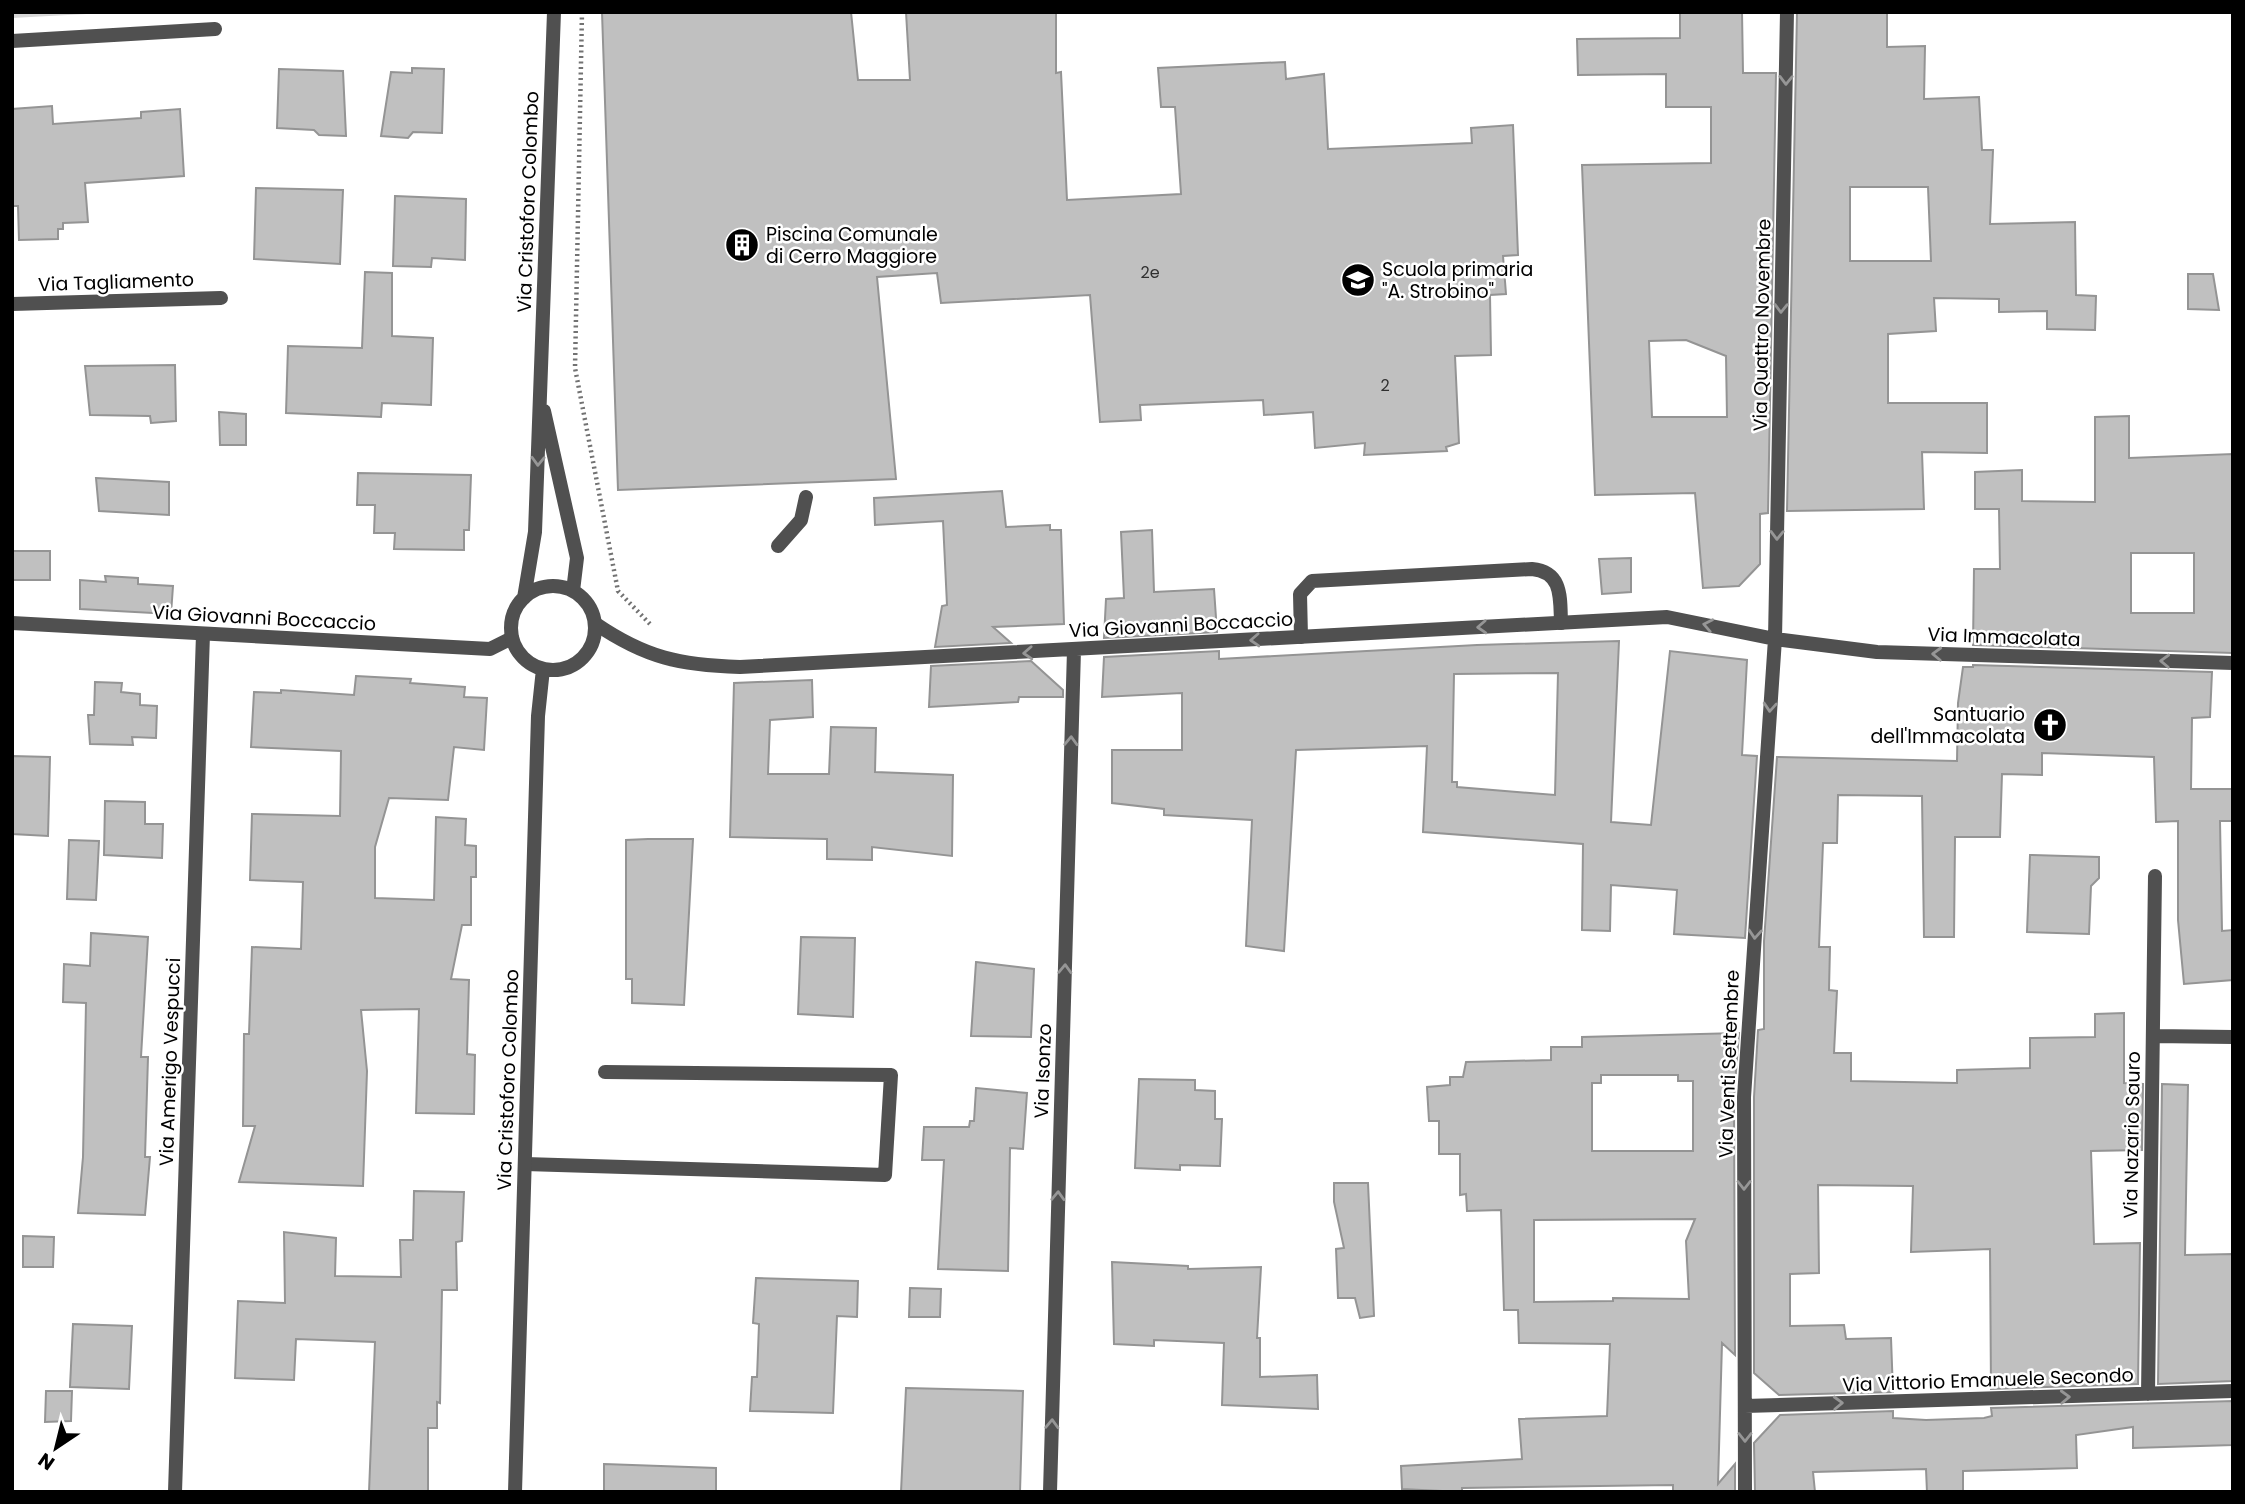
<svg xmlns="http://www.w3.org/2000/svg" width="2245" height="1504" font-family="Poppins,sans-serif">
	<rect width="100%" height="100%" fill="#fff"/>
	<path fill="#d7d7d7" d="M12,12H124L12,18Z"/>
	<path fill="#c0c0c0" stroke="#949494" stroke-width="2" fill-rule="evenodd" d="M602,12H851L858,80H910L906,12H1056V73L1061,72L1067,200L1181,194L1175,107H1161L1158,68L1285,62L1286,79L1324,74L1328,149L1472,143L1471,128L1513,125L1518,255L1503,256L1506,294L1490,295L1491,355L1455,356L1459,443L1446,447L1447,451L1364,455L1365,443L1315,448L1313,412L1264,415L1263,400L1140,405L1141,420L1100,422L1090,295L941,303L937,273L877,277L896,479L618,490Z
		M1680,12H1742L1743,73H1776L1768,513L1760,514V564L1739,586L1703,588L1695,493L1595,495L1582,165L1711,163V107H1666V74L1578,75L1577,39L1680,38ZM1686,340L1726,356L1727,417H1652L1649,341Z
		M1797,12H1887V47L1925,46L1924,99L1979,97L1982,150H1993L1990,224L2075,222L2076,295L2096,296L2095,330L2047,329V311L1999,312V299L1934,298L1936,331L1888,334V403H1987V453L1922,452L1924,509L1787,511ZM1850,187H1928L1931,261H1850Z
		M412,68L444,69L442,133L413,132L408,138L381,136L391,72L412,73Z
		M279,69L343,71L346,136L319,135L314,130L277,128Z
		M52,106L53,124L141,118V112L180,109L184,176L85,183L88,222L63,223V229H58V239L19,240L18,206H12V109Z
		M256,188L343,190L340,264L254,259Z
		M395,196L466,199L465,260L432,258L431,267L393,266Z
		M365,272L392,273V336L433,338L431,405L382,403L381,417L286,413L288,346L362,348Z
		M2188,274H2213L2219,310L2188,309Z
		M175,365L176,421L151,423L150,416L90,415L85,366Z
		M219,412L246,414V445H220Z
		M2129,416V458L2233,454V653L1973,645L1974,569H2000L1999,509H1975V472L2022,470V501L2095,502V417ZM2131,553H2194V613H2131Z
		M358,473L471,475L469,530H464V550L394,549L395,533H374L375,505H357Z
		M96,478L169,482V515L99,511Z
		M1002,491L1006,527L1050,525V530H1061L1064,624L993,627L1011,643L935,647L942,606L947,605L943,521L875,525L874,498Z
		M1152,530L1154,592L1214,589L1217,632L1104,638L1106,599L1124,598L1121,532Z
		M12,551H50V580H12Z
		M1631,558V592L1602,594L1599,559Z
		M105,576L138,578V584L173,586L171,614L80,609V580L106,582Z
		M1619,641L1611,822L1651,825L1670,651L1747,660L1742,755L1757,756L1745,938L1674,934L1677,890L1611,885L1610,931L1582,930L1583,844L1423,832L1427,746L1296,750L1284,951L1246,946L1252,820L1164,815V809L1112,803V750H1182V693L1102,697L1104,657L1219,651V659L1477,645ZM1558,673L1555,795L1457,787V782H1452L1454,674Z
		M1031,661L1063,690V697H1019L1018,702L929,707L931,666Z
		M1973,665L2212,672L2210,717L2192,718L2191,789H2233V821H2220L2222,931L2233,930V980L2184,984L2178,920V821L2156,822L2154,757L2042,753V775L2002,774L2000,837H1955L1954,937H1924L1922,796L1838,795L1837,843H1823L1819,947H1830L1829,990L1837,991L1834,1053H1851V1081L1957,1083V1070L2030,1068V1038L2095,1037V1014L2124,1013V1083L2143,1084L2142,1150L2091,1151L2094,1244L2140,1243L2138,1384L1991,1389L1990,1249L1911,1252L1913,1186L1818,1185L1819,1273L1790,1274V1326L1844,1325L1846,1339L1891,1338L1893,1392L1779,1395L1754,1373V1097L1758,1030L1764,1029V941L1777,757L1957,761L1958,703L1963,667H1973Z
		M356,676L411,679L410,683L465,687L464,697L487,698L484,750L454,747L448,800L389,798L375,847V898L434,900L436,817L466,819L465,845L476,846V877H471V925H462L451,979L469,980L467,1054L475,1055L474,1114L416,1113L419,1009L361,1010L367,1071L363,1186L239,1182L255,1126H243L244,1034H249L252,947L301,949L303,882L250,880L252,814L340,816L341,751L251,747L254,692L281,693V690L354,695Z
		M812,680L813,717L770,720L768,774H829L831,727L876,728L875,772L953,775L952,856L872,847V860L827,859V839L730,837L734,683Z
		M95,682L122,683L121,692L140,694V705L157,706L156,738L132,737L133,745L90,744L88,715H94Z
		M12,756L50,757L48,836L12,834Z
		M105,801L145,802V824H163L162,858L104,855Z
		M648,839H693L684,1005L632,1003V979H626V840Z
		M69,840L99,841L96,900L67,899Z
		M2030,855L2099,857V878L2091,886L2089,934L2027,932Z
		M91,933L148,937L141,1057H148L145,1157H150L145,1215L78,1213L83,1157L86,1003L63,1002L64,964L90,966Z
		M801,937L855,938L853,1017L798,1014Z
		M976,962L1034,969L1031,1037L971,1036Z
		M1739,1033L1734,1097L1735,1355L1722,1343L1718,1484L1735,1464V1492H1673V1485L1462,1488V1492L1402,1489L1401,1466L1522,1459L1519,1419L1607,1416L1610,1344L1519,1343L1518,1310H1504L1501,1210L1467,1211L1466,1194L1460,1195V1154H1439V1121H1429L1427,1087L1450,1085V1077H1463L1466,1062L1551,1060V1047H1582V1037ZM1601,1075H1678V1081H1693V1151H1592V1083H1601ZM1695,1219L1686,1241L1689,1299L1613,1298V1301L1534,1302V1220Z
		M1139,1079L1195,1080V1090L1215,1091V1119H1222L1220,1166L1180,1165V1170L1135,1168Z
		M2162,1084L2188,1085L2185,1255L2233,1254V1381L2158,1384Z
		M976,1088L1027,1093L1023,1149L1010,1148L1008,1271L938,1269L944,1160H922L924,1127H969L970,1121H974Z
		M1334,1183H1368L1374,1316L1360,1318L1355,1298H1338L1336,1249L1344,1248L1334,1202Z
		M414,1191L464,1192L462,1241L456,1242L457,1290H442L440,1403L437,1402V1428H428V1492H369L375,1342L296,1339L294,1380L235,1378L238,1301L285,1303L284,1232L336,1238L335,1276L401,1277L400,1240H413Z
		M23,1236L54,1237L53,1267H23Z
		M1112,1262L1188,1266V1269L1261,1267L1257,1338H1260V1377L1317,1375L1318,1409L1222,1405L1224,1343L1154,1340V1346L1114,1344Z
		M756,1278L858,1281L857,1317L837,1316L833,1413L750,1411L752,1377H757L759,1324L753,1323Z
		M910,1288L941,1289L940,1317H909Z
		M73,1324L132,1326L129,1389L70,1387Z
		M906,1388L1023,1391L1020,1492H901Z
		M46,1391H72L71,1421L45,1422Z
		M2233,1401V1445L2133,1448V1427L2076,1435L2077,1468L1963,1471V1492H1927L1926,1469L1813,1472L1815,1492H1755L1754,1443L1780,1415L1893,1411V1418L1926,1420L1984,1418L1992,1416L1991,1408Z
		M604,1464L716,1468V1492H604Z"/>
	<g fill="none" stroke-linecap="round" stroke-linejoin="round">
		<path stroke="#727272" stroke-width="4.5" stroke-dasharray="2 3.5" stroke-linecap="butt" d="M582,12L575,368L618,591L650,624"/>
		<path stroke="#505050" stroke-width="14" d="M778,546L801,520L806,497
			M1301,637L1300,594L1312,581L1532,569C1563,572 1560,598 1561,623
			M525,1164L885,1175L891,1075L605,1072"/>
		<path stroke="#505050" stroke-width="14" d="M12,41L215,29
			M12,304L221,298
			M12,623L490,649L512,638
			M596,624C646,658 680,665 740,667L1667,617L1775,639L1877,652L2233,663
			M2153,1036L2233,1037
			M2148,1394L2155,876
			M1745,1406L2233,1391
			M175,1492L203,634
			M1050,1492L1074,650
			M1745,1492L1744,1097L1775,639L1787,12"/>
		<path stroke="#505050" stroke-width="14" d="M544,411L577,558L573,591
			M511 628a42 42 0 1 1 84 0a42 42 0 1 1-84 0Z
			M524,598L535,532L554,12
			M515,1492L538,716L543,669"/>
	</g>
	<defs><path id="oneway-chevron" d="M-2-3.5L2.5 0L-2 3.5" fill="none" stroke-width="1.6" stroke-linecap="round" stroke-linejoin="round" transform="scale(1.75)"/></defs>
	<g stroke="#969696">
		<use href="#oneway-chevron" transform="translate(1786 80) rotate(91)"/>
		<use href="#oneway-chevron" transform="translate(1781 308) rotate(91)"/>
		<use href="#oneway-chevron" transform="translate(538 461) rotate(92)"/>
		<use href="#oneway-chevron" transform="translate(1777 535) rotate(91)"/>
		<use href="#oneway-chevron" transform="translate(1708 625) rotate(-169)"/>
		<use href="#oneway-chevron" transform="translate(1482 627) rotate(177)"/>
		<use href="#oneway-chevron" transform="translate(1255 640) rotate(177)"/>
		<use href="#oneway-chevron" transform="translate(1028 653) rotate(177)"/>
		<use href="#oneway-chevron" transform="translate(1937 654) rotate(-178)"/>
		<use href="#oneway-chevron" transform="translate(2165 661) rotate(-178)"/>
		<use href="#oneway-chevron" transform="translate(1770 707) rotate(94)"/>
		<use href="#oneway-chevron" transform="translate(1071 741) rotate(-88)"/>
		<use href="#oneway-chevron" transform="translate(1755 934) rotate(94)"/>
		<use href="#oneway-chevron" transform="translate(1065 969) rotate(-88)"/>
		<use href="#oneway-chevron" transform="translate(1744 1185) rotate(90)"/>
		<use href="#oneway-chevron" transform="translate(1058 1196) rotate(-88)"/>
		<use href="#oneway-chevron" transform="translate(2065 1397) rotate(-2)"/>
		<use href="#oneway-chevron" transform="translate(1838 1403) rotate(-2)"/>
		<use href="#oneway-chevron" transform="translate(1052 1424) rotate(-88)"/>
		<use href="#oneway-chevron" transform="translate(1745 1437) rotate(90)"/>
	</g>
	<defs>
		<g id="building-disc" transform="scale(1.75)"><circle r="9.5" fill="#000" stroke="#fff"/><path d="M-4-6H4V6H1V3H-1V6H-4ZM-2.5-4.3h1.7v1.8h-1.7ZM.8-4.3h1.7v1.8H.8ZM-2.5-1h1.7V.8h-1.7ZM.8-1h1.7V.8H.8Z" fill="#fff"/></g>
		<g id="school-disc" transform="scale(1.75)"><circle r="9.5" fill="#000" stroke="#fff"/><path d="M0-5L7-2L0 1L-7-2ZM-4 1L0 2.5L4 1V4Q0 6-4 4Z" fill="#fff"/></g>
		<g id="church-disc" transform="scale(1.75)"><circle r="9.5" fill="#000" stroke="#fff"/><path d="M-1.2-6h2.4v3.5h3.3v2.4h-3.3V6h-2.4V-.1h-3.3v-2.4h3.3Z" fill="#fff"/></g>
	</defs>
	<g fill-rule="evenodd">
		<use href="#building-disc" x="742" y="245"/>
		<use href="#school-disc" x="1358" y="280"/>
		<use href="#church-disc" x="2050" y="725"/>
	</g>
	<g text-anchor="middle" dominant-baseline="central" stroke-width="5" stroke-linejoin="round" paint-order="stroke">
		<g font-size="16" fill="#303030">
			<text x="1150" y="272">2e</text>
			<text x="1385" y="385">2</text>
		</g>
		<g font-size="19" fill="#000" stroke="#fff">
			<text transform="translate(528 202) rotate(-88)">Via Cristoforo Colombo</text>
			<text transform="translate(116 282) rotate(-2)">Via Tagliamento</text>
			<text transform="translate(1762 325) rotate(-89)">Via Quattro Novembre</text>
			<text transform="translate(264 618) rotate(3)">Via Giovanni Boccaccio</text>
			<text transform="translate(1181 625) rotate(-3)">Via Giovanni Boccaccio</text>
			<text transform="translate(2004 637) rotate(2)">Via Immacolata</text>
			<text transform="translate(170 1062) rotate(-88)">Via Amerigo Vespucci</text>
			<text transform="translate(1729 1064) rotate(-88)">Via Venti Settembre</text>
			<text transform="translate(1043 1071) rotate(-88)">Via Isonzo</text>
			<text transform="translate(508 1080) rotate(-88)">Via Cristoforo Colombo</text>
			<text transform="translate(2132 1135) rotate(-89)">Via Nazario Sauro</text>
			<text transform="translate(1988 1380) rotate(-2)">Via Vittorio Emanuele Secondo</text>
		</g>
		<g font-size="19" fill="#000" stroke="#fff" text-anchor="start">
			<text x="766" y="234">Piscina Comunale<tspan x="766" dy="22">di Cerro Maggiore</tspan></text>
			<text x="1382" y="269">Scuola primaria<tspan x="1382" dy="22">"A. Strobino"</tspan></text>
			<text x="2025" y="714" text-anchor="end">Santuario<tspan x="2025" dy="22">dell'Immacolata</tspan></text>
		</g>
	</g>
	<rect width="2245" height="1504" fill="none" stroke="#000000" stroke-width="28"/>
	<g transform="translate(56 1448) rotate(215)" stroke="#ffffff" stroke-width="5" paint-order="stroke">
	<path d="M0-5L12 26L0 18L-12 26Z" fill="#000000"/>
	<text y="-10" font-size="19" font-weight="bold" text-anchor="middle" fill="#000000">N</text>
	</g>
</svg>
